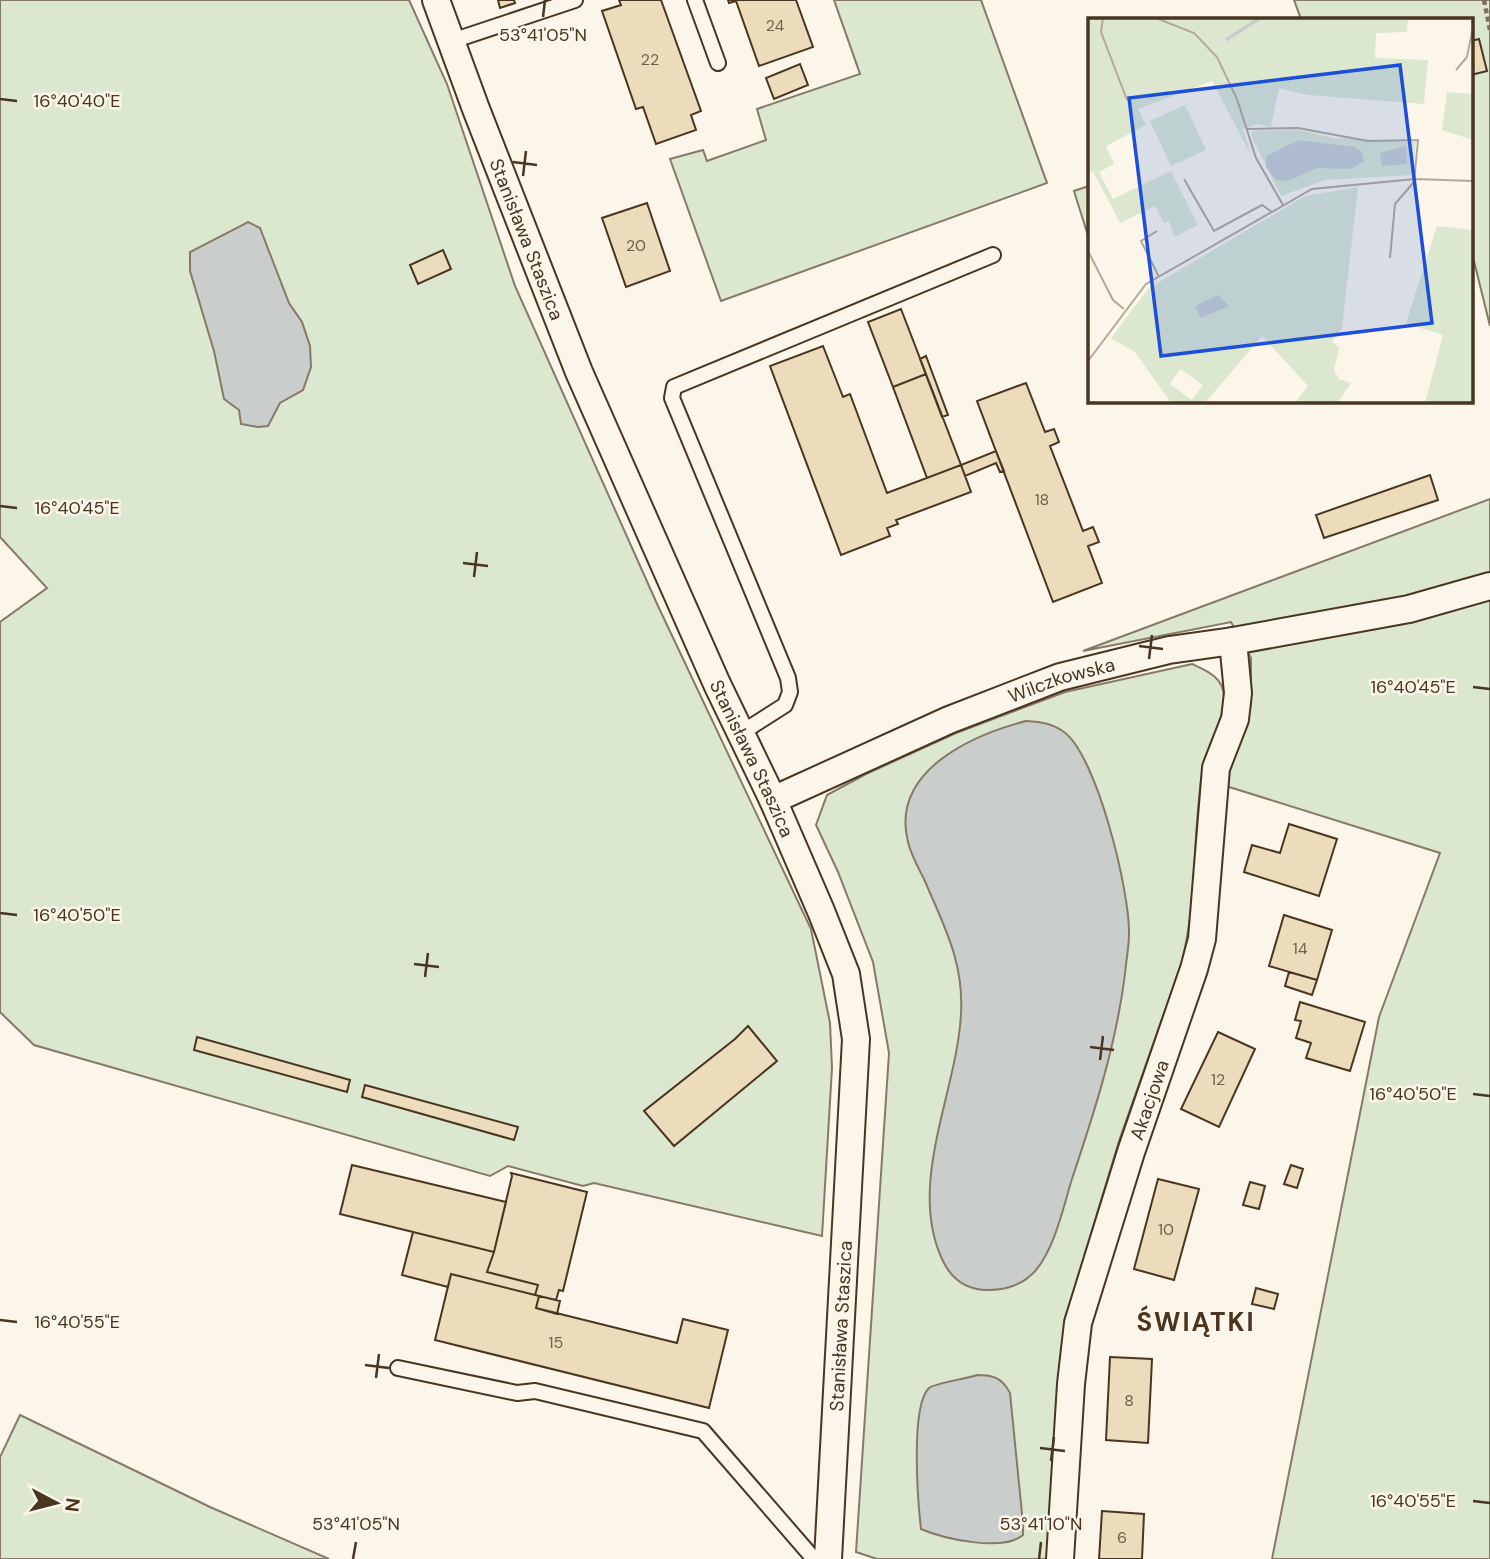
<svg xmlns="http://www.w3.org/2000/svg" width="1490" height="1559" font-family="'DM Sans',sans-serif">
	<rect width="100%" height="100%" fill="#fbf6e9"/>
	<path fill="#dce7d0" stroke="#887966" stroke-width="2" d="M0,0H409L447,84L515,286L658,606L811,929L830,1023L832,1068L822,1236L594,1183L583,1186L508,1166L490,1176L34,1045L0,1012V622L47,588L0,537Z
		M834,0H981L1047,183L721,301L670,159L703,150L707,161L766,140L757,109L860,74Z
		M1294,0H1490V326L1471,249V19H1301Z
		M1089,186V239L1074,191Z
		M1490,499V1559H1272L1379,1017L1440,853L1226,786L1233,755L1245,731L1251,704V658L1231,622L1083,651Z
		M1192,664C1207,671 1223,677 1224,696C1226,721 1207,743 1203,767C1192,833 1198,901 1181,965L1119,1141L1065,1320L1058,1382L1047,1559H877L856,1552L889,1053L873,962L838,872L816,825L827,795L866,774L956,733L1065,692Z
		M20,1415L210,1507L329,1559H0V1457Z"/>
	<path fill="#c9cecd" stroke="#887966" stroke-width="2" d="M248,222L260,228L289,303L302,322L310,346L311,367L303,390L280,403L268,426L258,427L241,424L239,410L224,399L214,351L190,271V252Z
		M1026,721C1040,722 1052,723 1064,732C1097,756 1130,892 1129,934C1129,947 1126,961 1125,974C1116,1046 1094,1113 1071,1182C1063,1209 1054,1249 1036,1270C1024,1284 1006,1290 988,1290C965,1290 951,1279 942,1259C907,1183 957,1092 961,1014C964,962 944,926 924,879C918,867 911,855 908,842C890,771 972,735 1026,721Z
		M977,1375C994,1375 1002,1378 1010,1393L1023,1524V1535C1003,1552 944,1539 921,1529C918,1503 910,1406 929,1388C935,1383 966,1379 977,1375Z"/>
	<path fill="#ecdcbc" stroke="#4a3520" stroke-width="2" d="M498,0H514L515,3L500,8Z
		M619,0H661L701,111L691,115L696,130L656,144L643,107L636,109L602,11L621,5Z
		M728,0H796L813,47L759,66L736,1L729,3Z
		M1479,39L1487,71L1471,75V41Z
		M800,64L808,85L774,99L766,78Z
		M647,203L670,271L626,287L602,218Z
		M443,250L451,269L418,284L410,265Z
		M901,309L926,374L893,387L868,322Z
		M823,346L843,397L850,394L887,493L961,465L971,492L896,520L898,524L887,528L890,536L841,555L770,366Z
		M926,356L948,415L942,417L920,359Z
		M926,374L961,465L927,478L893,387Z
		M1026,383L1045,432L1054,429L1059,442L1050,446L1083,531L1093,527L1099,542L1088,546L1102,583L1053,602L977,401Z
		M996,451L1004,471L1000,472L996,463L965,476L961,465Z
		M1430,475L1438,500L1324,538L1316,515Z
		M1289,824L1337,839L1319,896L1244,872L1252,845L1280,853Z
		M1284,915L1332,930L1317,980L1269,966Z
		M1289,972L1317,980L1312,995L1285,986Z
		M1300,1002L1365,1022L1350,1071L1306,1058L1311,1043L1296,1038L1301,1021L1295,1020Z
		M748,1026L777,1061L674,1146L644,1111L735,1039Z
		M1218,1032L1255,1049L1219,1127L1181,1109Z
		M197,1037L350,1080L347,1092L194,1050Z
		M365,1085L518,1127L514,1140L362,1097Z
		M352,1165L506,1202L494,1252L340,1214Z
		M1291,1165L1303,1169L1297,1188L1284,1184Z
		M511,1173L587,1192L563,1291L559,1290L556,1300L535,1295L538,1285L487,1272L494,1252L512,1176Z
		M1158,1179L1199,1189L1174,1280L1134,1269Z
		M1250,1182L1265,1186L1259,1209L1243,1205Z
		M413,1232L494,1252L487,1272L538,1285L535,1295L451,1274L448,1287L402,1275Z
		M451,1274L539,1296L536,1308L677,1343L683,1319L728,1330L709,1408L435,1340Z
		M1256,1288L1278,1294L1274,1309L1252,1304Z
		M539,1296L560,1301L557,1314L536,1308Z
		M1110,1357L1152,1359L1148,1443L1106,1440Z
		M1102,1511L1144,1514L1142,1559H1099Z"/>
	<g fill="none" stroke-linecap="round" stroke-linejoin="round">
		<g stroke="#4a3520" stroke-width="18">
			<path id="lane" d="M695,0L718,63
				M452,41L575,0
				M741,733L785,705L790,692L788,678L672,398L674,387L993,255
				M398,1368L517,1393L535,1391L703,1431L814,1559"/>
		</g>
		<g stroke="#4a3520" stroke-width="30">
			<g id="street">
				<path id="s1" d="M436,0L476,109L579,372L717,684L773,800L821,911L846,974L856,1039L828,1559"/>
				<path id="s2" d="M773,800L949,720L1060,677L1169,650L1233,641L1409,609L1490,586"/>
				<path id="s3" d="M1060,1559L1071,1384L1078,1323L1131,1152L1194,969L1202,939L1216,768L1235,719L1238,693L1233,641"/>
			</g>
		</g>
		<path stroke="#7f6f5c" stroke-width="4.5" stroke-dasharray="5 3.5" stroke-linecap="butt" d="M1484,0L1490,30"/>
		<use href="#lane" stroke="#fbf6e9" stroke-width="14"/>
		<use href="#street" stroke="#fbf6e9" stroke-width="26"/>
	</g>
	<path fill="none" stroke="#4a3520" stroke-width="2.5" d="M543,17L545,0M0,99L17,101M513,162L537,165M523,176L526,151M0,506L17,508M463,563L488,566M474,577L477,552M1139,646L1163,649M1149,659L1152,635M1473,687L1490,689M0,913L17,915M414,964L439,967M425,977L428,953M1090,1047L1114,1050M1100,1060L1103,1036M1473,1094L1490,1096M0,1320L17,1322M365,1365L389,1368M376,1378L379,1354M1040,1448L1065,1451M1051,1461L1054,1437M1473,1501L1490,1503M353,1559L356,1542M1039,1559L1041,1542"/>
	<g text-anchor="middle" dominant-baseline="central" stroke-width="5" stroke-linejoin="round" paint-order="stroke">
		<g font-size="16" fill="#725f47">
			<text x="775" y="25">24</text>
			<text x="650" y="59">22</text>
			<text x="636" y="245">20</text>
			<text x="1042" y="499">18</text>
			<text x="1300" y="948">14</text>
			<text x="1218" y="1079">12</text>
			<text x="1166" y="1229">10</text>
			<text x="556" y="1342">15</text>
			<text x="1129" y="1400">8</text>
			<text x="1122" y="1537">6</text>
		</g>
		<g font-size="19" fill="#4a3520" stroke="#fbf6e9">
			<text stroke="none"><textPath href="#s1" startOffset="256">Stanisława Staszica</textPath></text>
			<text stroke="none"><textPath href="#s2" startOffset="313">Wilczkowska</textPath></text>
			<text stroke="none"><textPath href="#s1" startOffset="822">Stanisława Staszica</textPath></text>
			<text stroke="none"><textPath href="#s3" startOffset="471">Akacjowa</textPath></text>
			<text transform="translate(841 1326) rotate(-87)">Stanisława Staszica</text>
		</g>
		<g font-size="26" font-weight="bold" letter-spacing="2" fill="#4a3520" stroke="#fbf6e9">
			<text x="1196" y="1322">ŚWIĄTKI</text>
		</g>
	</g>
	<g transform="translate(1088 18)">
		<rect width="385" height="385" fill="#fbf6e9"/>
		<path d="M0,0H320L319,14L288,15L287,40L340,42L336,86L220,77L191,70L183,109L169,106L155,111L163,137L124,63L50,91L58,107L18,128L26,146L11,154L25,181L83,153L110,207L86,219L81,203L76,205L67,188L32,205L5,153L0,155ZM359,74L385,76V122L354,112ZM97,87L118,132L83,148L62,103ZM210,112L247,120L328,124L324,157L237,162L193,178L163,117L164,113ZM270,169L254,310L244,323L251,330L246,352L251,361L263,365L249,385H207L220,368L174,318L117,385H83L47,334L23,320L61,270L217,178ZM92,351L115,367L104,382L82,366ZM349,208L385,212V385H337L355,317L318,305Z" fill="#dce7d0" fill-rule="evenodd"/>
		<path d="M211,122L266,129L274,134L276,143L263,151L229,150L200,163L188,162L178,149V138ZM318,128L319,146L294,148L292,135ZM130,277L141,288L113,300L107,288Z" fill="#c9cecd"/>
		<path fill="none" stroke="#c9cecd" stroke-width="3.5" d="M138,22L172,0"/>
		<path fill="none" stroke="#b4a999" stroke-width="2" d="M15,0L13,14L39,82M68,0L106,15L129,39L149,81L168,140L195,187M368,52L379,39L385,9M158,111L210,110L280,123L330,122L326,164L307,186L302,240M96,161L126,213L174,187L184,194M69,213L53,223L71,259M0,233L25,282L36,291M0,343L58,266L224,171L327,161L385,163"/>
		<path fill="#1d4ed8" fill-opacity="0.15" stroke="#1d4ed8" stroke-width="3.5" d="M312,47L344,305L73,338L41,80Z"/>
		<rect width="385" height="385" fill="none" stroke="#4a3520" stroke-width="3.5"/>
	</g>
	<g font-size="18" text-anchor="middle" fill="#4a3520" stroke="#fbf6e9" stroke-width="5" stroke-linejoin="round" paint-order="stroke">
		<text x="543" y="41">53°41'05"N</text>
		<text x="77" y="107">16°40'40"E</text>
		<text x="77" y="514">16°40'45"E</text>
		<text x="1413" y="693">16°40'45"E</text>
		<text x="77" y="921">16°40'50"E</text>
		<text x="1413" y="1100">16°40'50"E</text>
		<text x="77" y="1328">16°40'55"E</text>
		<text x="1413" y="1507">16°40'55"E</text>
		<text x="356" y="1530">53°41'05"N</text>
		<text x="1041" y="1530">53°41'10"N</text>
	</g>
	<g transform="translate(56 1503) rotate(97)" stroke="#fbf6e9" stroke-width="5" paint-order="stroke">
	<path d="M0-5L12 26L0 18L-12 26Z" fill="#4a3520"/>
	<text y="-10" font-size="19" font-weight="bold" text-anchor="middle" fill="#4a3520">N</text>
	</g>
</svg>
